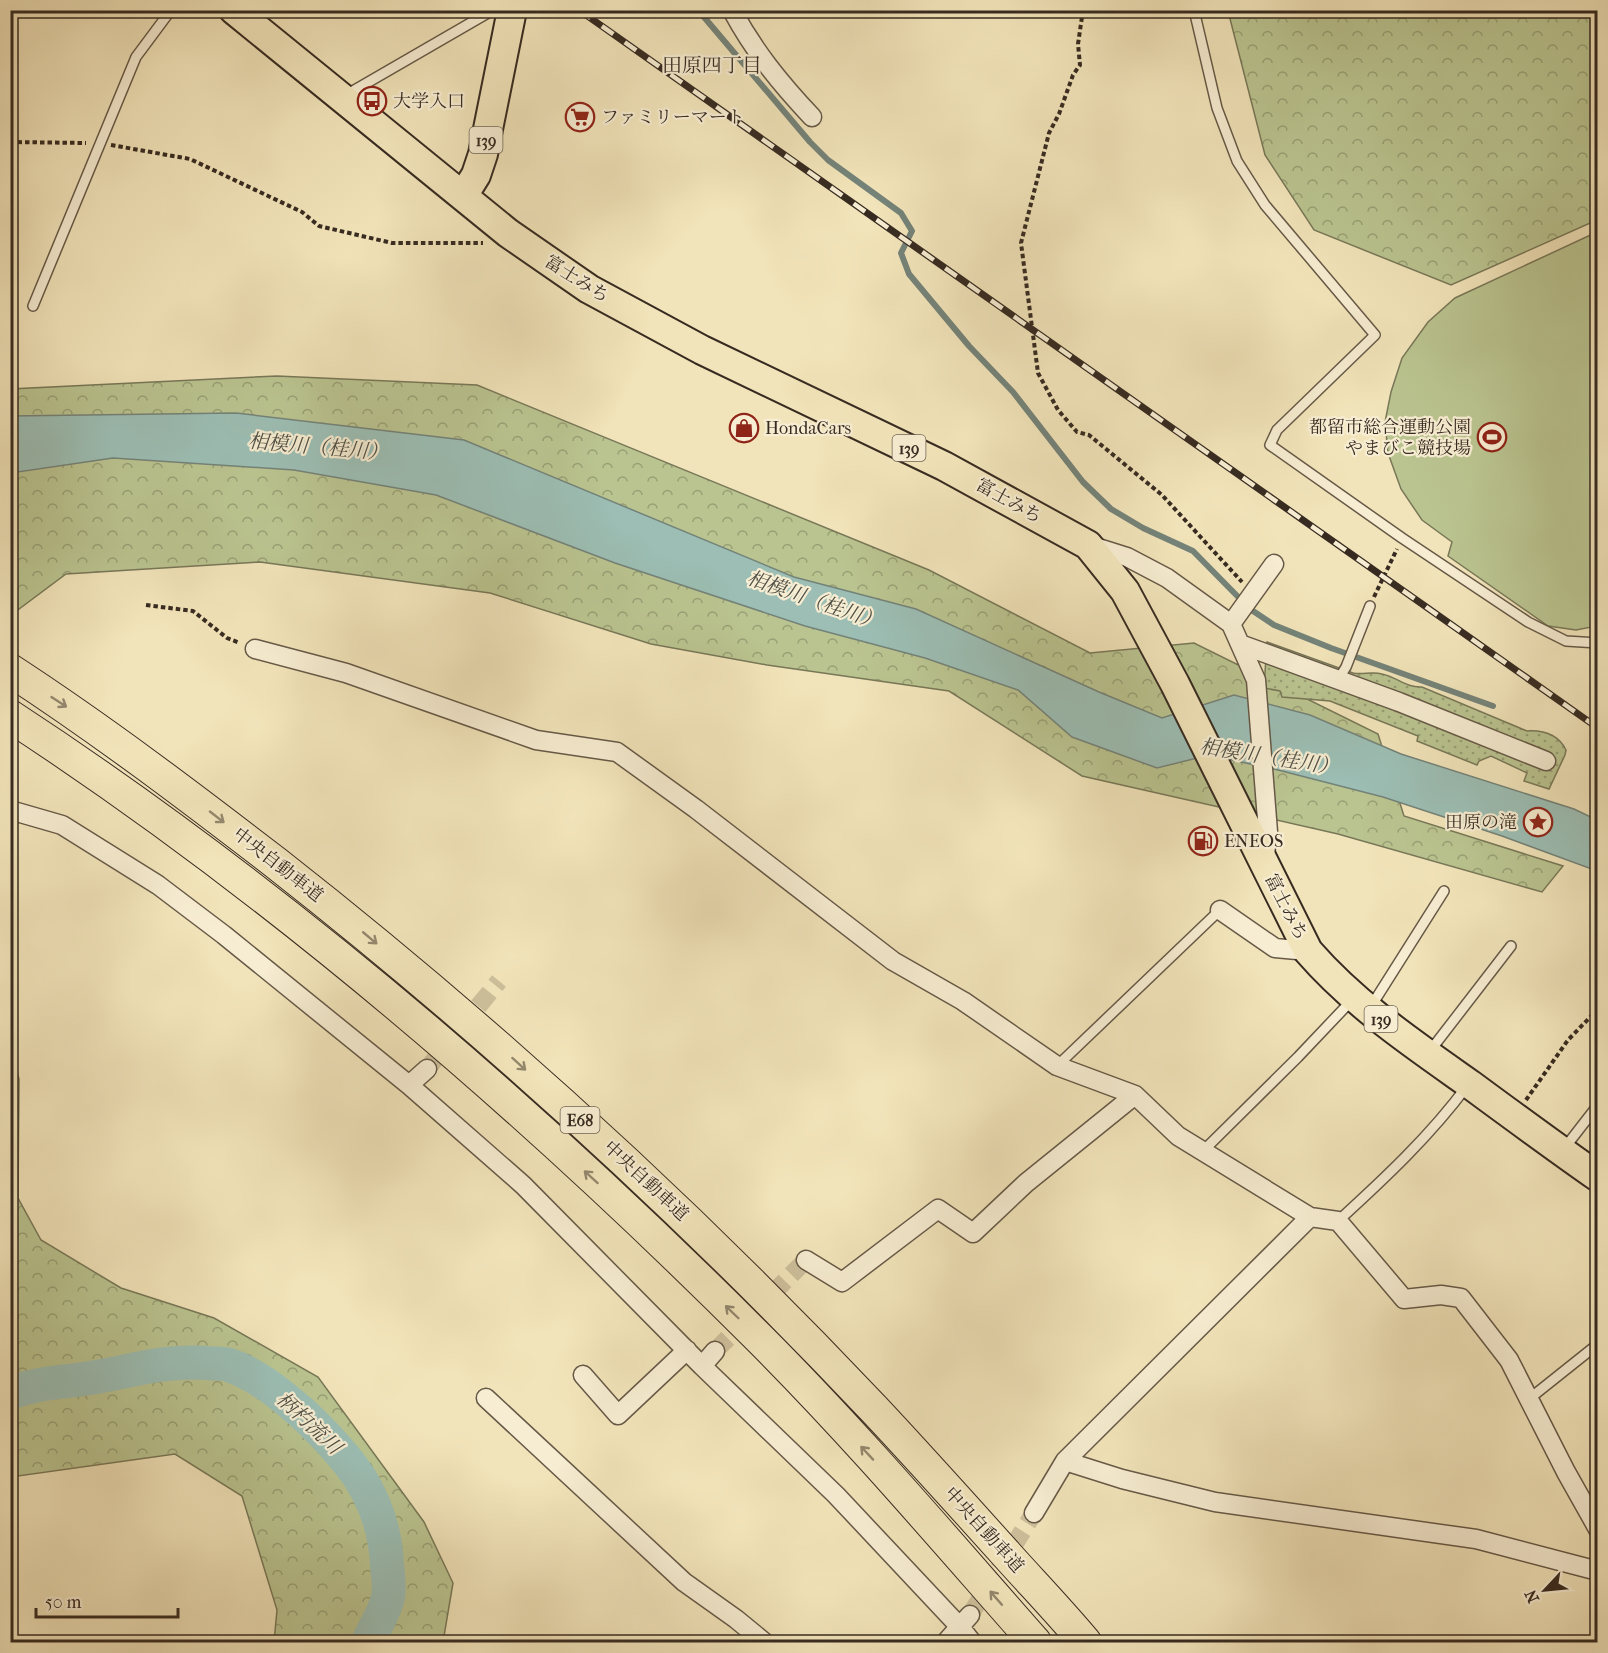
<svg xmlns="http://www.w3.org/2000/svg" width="1608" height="1653" font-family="'IM FELL French Canon','Noto Serif JP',serif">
	<defs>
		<pattern id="forest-crowns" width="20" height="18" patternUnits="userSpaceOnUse" patternTransform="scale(1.5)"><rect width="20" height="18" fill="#bac490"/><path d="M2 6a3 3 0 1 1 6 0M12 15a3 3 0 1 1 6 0" fill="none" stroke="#989f75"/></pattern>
		<pattern id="park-dots" width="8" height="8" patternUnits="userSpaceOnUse" patternTransform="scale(1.5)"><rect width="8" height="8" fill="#bac490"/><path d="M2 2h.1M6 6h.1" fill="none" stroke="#989f75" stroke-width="1.8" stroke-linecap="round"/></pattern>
	</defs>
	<rect width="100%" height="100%" fill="#f2e4ba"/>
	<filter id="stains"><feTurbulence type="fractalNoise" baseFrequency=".00333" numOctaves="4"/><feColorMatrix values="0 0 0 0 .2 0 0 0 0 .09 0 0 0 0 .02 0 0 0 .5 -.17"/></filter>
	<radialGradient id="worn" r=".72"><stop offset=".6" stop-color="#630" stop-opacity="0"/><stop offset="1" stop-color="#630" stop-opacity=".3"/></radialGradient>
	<path fill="url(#forest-crowns)" stroke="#787858" stroke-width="1.5" d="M1228,11H1597V220L1451,285L1314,230L1265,155Z
		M277,376L477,385L929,570L1090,653L1194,643L1378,734L1404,816L1563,866L1542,892L1338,834L1082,776L949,691L767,665L651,644L490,593L260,562L66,574L11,615L10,389Z
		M11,1049L19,1079L18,1198L41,1240L121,1288L214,1318L318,1377L424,1522L453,1583L443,1642H274L277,1610L242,1496L175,1454L11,1477Z"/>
	<path fill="url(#park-dots)" stroke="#787858" stroke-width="1.5" d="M1267,642L1353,673C1363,675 1372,671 1382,674C1397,677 1406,688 1422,687L1527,731C1544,730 1558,734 1566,750L1565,755L1549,789L1524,781L1527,773L1491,756L1479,761L1477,765L1417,741L1418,736L1330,701L1282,697L1280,691L1264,688Z"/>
	<path fill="#bac490" stroke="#787858" stroke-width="1.5" d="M1597,232V626L1576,630L1548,626L1448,556L1452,542L1422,520L1401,489L1388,453L1385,422L1391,392L1402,358L1428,322L1455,298Z"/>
	<path fill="#9cbeb4" stroke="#748379" stroke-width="1.5" d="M236,413L464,440L794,577L916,609L1099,692L1162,718L1234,695L1310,715L1401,754L1574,809L1597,820V871L1502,836L1383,797L1278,770L1209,755L1157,768L1072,737L1018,690L925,658L805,626L615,563L436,495L294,470L113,458L11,473V416Z"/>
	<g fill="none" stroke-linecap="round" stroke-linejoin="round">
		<path stroke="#748379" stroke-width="6" d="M698,10L810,142L828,160L901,213L912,231L901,253L909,274L969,346L1013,392L1083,482L1111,509L1143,528L1193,551L1250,609L1274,625L1331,648L1493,706"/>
		<path stroke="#9cbeb4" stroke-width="34" d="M10,1393C40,1382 60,1383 90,1378C132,1371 164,1360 207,1363C214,1364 222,1363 229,1365C256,1374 280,1394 301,1412C349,1457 384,1497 387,1565C388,1575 390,1587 388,1597C385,1612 374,1628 368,1642"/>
		<path stroke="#cdbf9b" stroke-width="18" stroke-dasharray="18 9" stroke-linecap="butt" d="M427,1069L499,981
			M715,1351L806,1260
			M970,1615L1034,1513"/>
		<g stroke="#665947" stroke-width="12">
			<path id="service" d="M1194,10L1217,108L1237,161L1265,205L1375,335L1277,430L1270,445L1402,538L1528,622L1566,641L1598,643
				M346,95L493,10
				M33,306L136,57L171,10
				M1338,680L1346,667L1370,606
				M1597,966L1598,967
				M1370,1008L1444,891
				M1430,1051L1511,946
				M1057,1066L1220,910
				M1563,1150L1598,1105
				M1203,1151L1298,1057L1353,999
				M1338,1221C1384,1179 1430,1136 1467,1086
				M1529,1399L1598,1344"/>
		</g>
		<g stroke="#665947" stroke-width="21">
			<path id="minor" d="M732,10C754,51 780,83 812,117
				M1089,545L1127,557L1167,578L1231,624L1256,680L1268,832L1264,861
				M1231,624L1274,564
				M1240,644L1399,702L1546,761
				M255,649L346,673L536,740L617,752L696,809L893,961L963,1001L1057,1066L1135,1095L1178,1136L1310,1217L1338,1221L1404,1299L1441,1295L1461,1298L1509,1360L1566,1472L1598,1529
				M10,810L62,825L158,885L224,935L409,1085L523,1185L702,1366L836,1495L960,1627L972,1642
				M1220,910L1275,948L1308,951
				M409,1085L427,1069
				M806,1260L842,1282L938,1209L973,1233L1026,1183L1135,1095
				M702,1366L715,1351
				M583,1375L618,1415L687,1350
				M486,1398L684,1582L736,1619L764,1642
				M1065,1461L1122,1479L1215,1502L1476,1539L1598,1571
				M1034,1513L1065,1461L1310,1217
				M946,1642L970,1615"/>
		</g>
		<g stroke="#372b21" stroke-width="32">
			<path id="trunk" d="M234,10L508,233L589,289L702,350L944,466L1088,545L1125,591L1175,684L1308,951C1355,1005 1413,1044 1471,1085C1513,1116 1555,1147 1598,1177
				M463,196L476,175L483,154L512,10"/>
		</g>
		<g stroke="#372b21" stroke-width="34">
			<path id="motorway" d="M10,670C102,730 189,796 276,863C489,1030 689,1213 874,1409C919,1457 963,1506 1007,1555C1033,1584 1060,1612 1085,1642
				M10,716C281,893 531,1110 759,1338C856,1435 945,1540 1035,1642"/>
		</g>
		<path stroke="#372b21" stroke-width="4" stroke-dasharray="4.5 3" stroke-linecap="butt" d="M1083,10L1078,44L1080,65L1073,75L1059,114L1049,133L1021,243L1038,373L1058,410L1077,432L1089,435L1162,495L1242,582
			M10,142L86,143
			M111,145L190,159L302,212L319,226L392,243H483
			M1374,597L1397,549
			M146,605L193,611L227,638L240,643
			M1526,1100L1568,1040L1598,1009"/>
		<use href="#service" stroke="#f7edd2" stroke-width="9"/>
		<use href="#minor" stroke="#f7edd2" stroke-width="18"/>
		<use href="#trunk" stroke="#f2e4ba" stroke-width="28"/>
		<use href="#motorway" stroke="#f2e4ba" stroke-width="32"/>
		<g stroke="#372b21" stroke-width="7">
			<path id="rail" d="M579,10L1598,728"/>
		</g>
		<use href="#rail" stroke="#f7edd2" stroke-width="4.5" stroke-dasharray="14" stroke-linecap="butt"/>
	</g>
	<defs><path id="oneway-shaft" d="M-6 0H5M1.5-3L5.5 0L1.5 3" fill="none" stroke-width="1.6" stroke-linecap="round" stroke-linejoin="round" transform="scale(1.5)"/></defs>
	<g stroke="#94886e">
		<use href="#oneway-shaft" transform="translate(59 702) rotate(33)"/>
		<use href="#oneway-shaft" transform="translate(217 817) rotate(38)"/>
		<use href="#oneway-shaft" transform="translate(370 938) rotate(40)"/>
		<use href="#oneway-shaft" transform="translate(519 1064) rotate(42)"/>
		<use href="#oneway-shaft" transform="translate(591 1177) rotate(-138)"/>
		<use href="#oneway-shaft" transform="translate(732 1312) rotate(-136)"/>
		<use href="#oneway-shaft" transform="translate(867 1453) rotate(-133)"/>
		<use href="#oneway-shaft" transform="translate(996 1598) rotate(-131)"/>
	</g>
	<defs>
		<g id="bus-ring" transform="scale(1.5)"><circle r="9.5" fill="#f7edd2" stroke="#8f2418" stroke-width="1.5"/><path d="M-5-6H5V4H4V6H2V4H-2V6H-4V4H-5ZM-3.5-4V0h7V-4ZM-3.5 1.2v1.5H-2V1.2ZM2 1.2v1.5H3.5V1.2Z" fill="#8f2418"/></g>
		<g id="supermarket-ring" transform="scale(1.5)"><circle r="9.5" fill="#f7edd2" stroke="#8f2418" stroke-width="1.5"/><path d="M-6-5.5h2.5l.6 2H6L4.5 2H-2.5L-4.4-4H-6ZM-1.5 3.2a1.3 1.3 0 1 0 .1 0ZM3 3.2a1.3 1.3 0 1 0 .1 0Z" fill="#8f2418"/></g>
		<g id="shop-ring" transform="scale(1.5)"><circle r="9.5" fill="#f7edd2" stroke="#8f2418" stroke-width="1.5"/><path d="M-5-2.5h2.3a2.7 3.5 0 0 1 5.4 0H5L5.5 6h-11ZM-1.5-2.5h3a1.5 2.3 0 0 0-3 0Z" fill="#8f2418"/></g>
		<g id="stadium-ring" transform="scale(1.5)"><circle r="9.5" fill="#f7edd2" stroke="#8f2418" stroke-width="1.5"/><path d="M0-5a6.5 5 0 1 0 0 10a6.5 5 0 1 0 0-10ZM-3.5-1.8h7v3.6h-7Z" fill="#8f2418"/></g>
		<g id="sight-ring" transform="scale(1.5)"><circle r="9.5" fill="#f7edd2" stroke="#8f2418" stroke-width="1.5"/><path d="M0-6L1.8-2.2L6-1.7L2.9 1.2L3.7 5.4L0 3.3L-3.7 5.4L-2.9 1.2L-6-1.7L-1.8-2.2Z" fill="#8f2418"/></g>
		<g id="fuel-ring" transform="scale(1.5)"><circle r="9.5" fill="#f7edd2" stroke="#8f2418" stroke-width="1.5"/><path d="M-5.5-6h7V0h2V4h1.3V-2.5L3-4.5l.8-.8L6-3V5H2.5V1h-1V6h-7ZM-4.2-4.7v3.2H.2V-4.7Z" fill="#8f2418"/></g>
	</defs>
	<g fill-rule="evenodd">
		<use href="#bus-ring" x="372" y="101"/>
		<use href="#supermarket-ring" x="580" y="117"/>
		<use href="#shop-ring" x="744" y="428"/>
		<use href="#stadium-ring" x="1492" y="437"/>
		<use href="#sight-ring" x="1538" y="822"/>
		<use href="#fuel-ring" x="1203" y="841"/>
	</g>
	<g text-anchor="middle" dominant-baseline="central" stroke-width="4.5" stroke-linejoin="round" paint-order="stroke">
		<g fill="#f7edd2" stroke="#716556" stroke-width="1.5">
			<rect x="469.5" y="127" width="33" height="26" rx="4.5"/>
			<rect x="892.5" y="435" width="33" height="26" rx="4.5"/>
			<rect x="1364.5" y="1006" width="33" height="26" rx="4.5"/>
			<rect x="560.5" y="1107" width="39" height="26" rx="4.5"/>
		</g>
		<g font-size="16" font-weight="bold" fill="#372b21">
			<text x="486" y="140">139</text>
			<text x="909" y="448">139</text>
			<text x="1381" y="1019">139</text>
			<text x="580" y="1120">E68</text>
		</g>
		<g font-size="18" fill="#372b21" stroke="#f7edd2" text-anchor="start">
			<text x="393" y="101">大学入口</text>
			<text x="601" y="117">ファミリーマート</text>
			<text x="1471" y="427" text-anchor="end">都留市総合運動公園<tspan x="1471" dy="21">やまびこ競技場</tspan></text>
			<text x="765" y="428">HondaCars</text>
			<text x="1517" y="822" text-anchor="end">田原の滝</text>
			<text x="1224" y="841">ENEOS</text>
		</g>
		<g font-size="18" fill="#372b21" stroke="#f7edd2">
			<text transform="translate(577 279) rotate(32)">富士みち</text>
			<text transform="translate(1009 501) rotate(29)">富士みち</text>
			<text transform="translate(278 865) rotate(38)">中央自動車道</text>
			<text transform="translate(1286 907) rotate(63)">富士みち</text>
			<text transform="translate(646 1181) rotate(43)">中央自動車道</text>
			<text transform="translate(984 1530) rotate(48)">中央自動車道</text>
		</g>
		<g font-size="20" fill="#372b21" stroke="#f7edd2">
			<text x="712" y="65">田原四丁目</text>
		</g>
		<g font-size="20" font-style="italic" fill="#505046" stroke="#f7edd2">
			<text transform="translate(318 447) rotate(5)">相模川（桂川）</text>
			<text transform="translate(814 600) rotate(19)">相模川（桂川）</text>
			<text transform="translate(1269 757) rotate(9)">相模川（桂川）</text>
			<text transform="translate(309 1423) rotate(43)">柄杓流川</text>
		</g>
	</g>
	<rect width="1608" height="1653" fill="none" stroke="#f2e4ba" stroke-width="36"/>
	<rect x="12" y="12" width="1584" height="1629" fill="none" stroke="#372b21" stroke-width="3"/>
	<rect x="18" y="18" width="1572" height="1617" fill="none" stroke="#372b21" stroke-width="1.5"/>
	<g transform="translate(1545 1590) rotate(244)" stroke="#f7edd2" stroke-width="4.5" paint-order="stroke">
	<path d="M0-4.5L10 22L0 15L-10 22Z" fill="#372b21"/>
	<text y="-9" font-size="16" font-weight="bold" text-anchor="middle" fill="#372b21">N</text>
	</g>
	<path d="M36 1608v9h142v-9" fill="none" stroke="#372b21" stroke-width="3"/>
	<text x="45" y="1608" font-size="18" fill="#372b21" stroke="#f7edd2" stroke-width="4.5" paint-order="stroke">50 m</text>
	<rect width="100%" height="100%" filter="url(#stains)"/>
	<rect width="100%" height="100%" fill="url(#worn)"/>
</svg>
